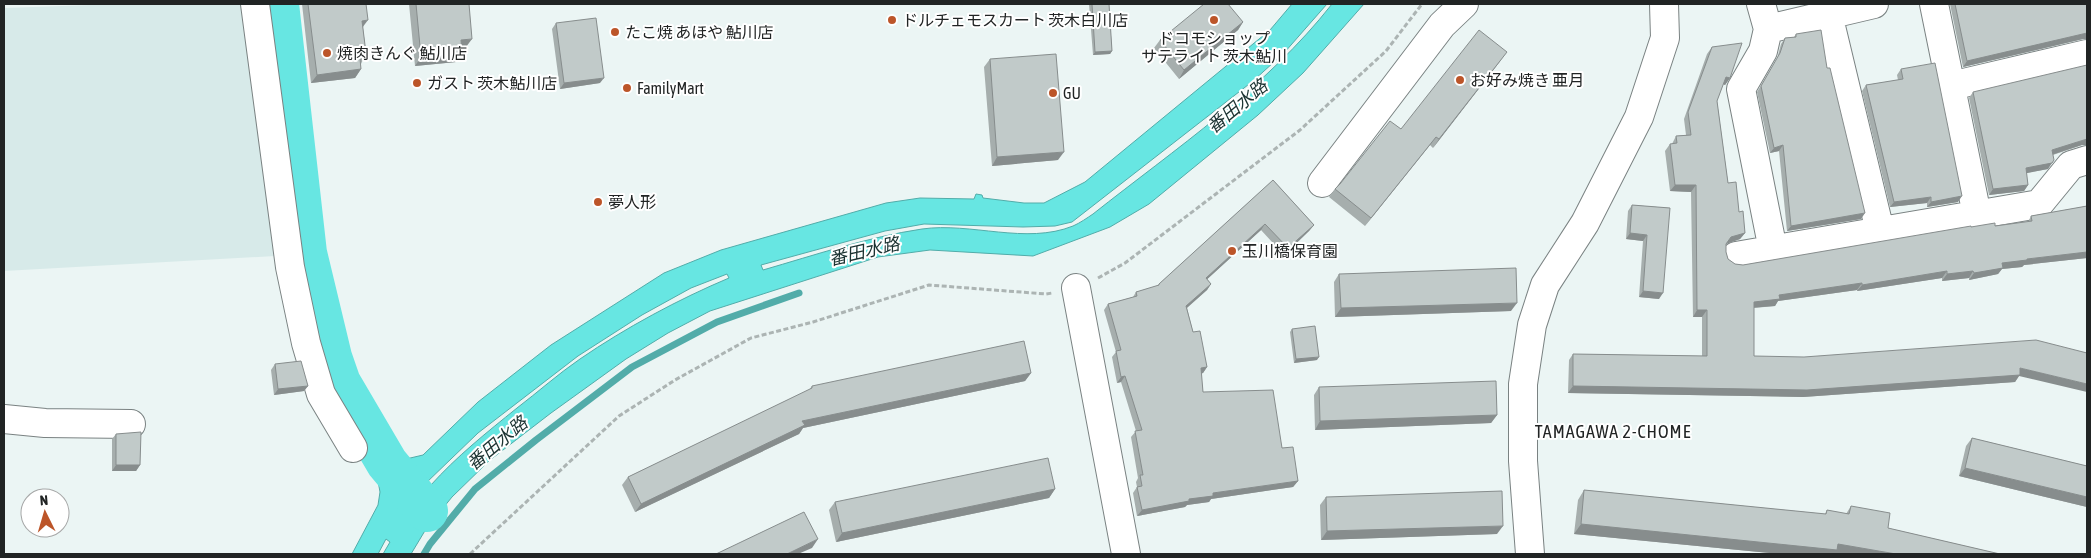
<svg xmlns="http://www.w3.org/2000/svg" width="2091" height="558" font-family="'Asap Condensed','Noto Sans JP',sans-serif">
	<rect width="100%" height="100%" fill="#ebf5f4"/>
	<path fill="#d7eae9" d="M120,4H242L275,256L4,271V8Z"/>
	<path fill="#67e6e2" stroke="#52aca9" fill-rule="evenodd" d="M1292,4H1327L1284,53L1253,81L1072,222L1055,226L1023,227L924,224L885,231L761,265L763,270C815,255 868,237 922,229C971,222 1026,245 1073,226C1080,223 1087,218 1093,214C1175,149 1267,87 1332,4H1364L1303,73L1258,115L1149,204L1110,227L1033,256L930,250L878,257L710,311L668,333L626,359L551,413L490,460L452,497L426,529L411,554H383L390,542L386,539L378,554H352L378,505L380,492L378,481L400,470L406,459L423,455L478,402L551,345L664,273L721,250L886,203L920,198L974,199L976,194L982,195L983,198L1024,203H1044L1085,182L1270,30ZM727,274L729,278C679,299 625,328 580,359C558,374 538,392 517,408C486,433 457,456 430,486L425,484L478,433L578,356L642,315L691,288Z"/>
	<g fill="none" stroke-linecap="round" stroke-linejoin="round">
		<path stroke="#52aca9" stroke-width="7" d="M424,554L430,544L475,489L536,440L632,367L717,322L799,293"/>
		<path stroke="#67e6e2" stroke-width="42" d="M278,4L306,253L331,357L340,383L387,463L427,511"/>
		<g stroke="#7a8282" stroke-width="30">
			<path id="minor" d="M255,4L290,267L306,343L321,394L353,448
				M1761,4L1768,29L1763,51L1741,89L1773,250
				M1934,4L1977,215
				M1828,14L1880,231
				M1768,29L1874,4
				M1951,86L2087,54
				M1322,183L1442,25L1464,4
				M1736,256L2039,204L2071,165L2087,160
				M1076,288L1126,554
				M4,419L45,423L131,424
				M1530,554L1523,461V384L1532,325L1545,285L1585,223L1639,117L1665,38L1664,4"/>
		</g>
		<path stroke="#acb4b3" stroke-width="3" stroke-dasharray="5 2.5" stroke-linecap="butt" d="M1098,278L1125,263L1300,130L1386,51L1422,4
			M470,554L619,416L675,380L751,338L813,322L929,285L1046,294L1052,293"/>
		<use href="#minor" stroke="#fff" stroke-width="28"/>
	</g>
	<path fill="#a6aead" d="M302,4H366L363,28L366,53L361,64V69L355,78L311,83Z
		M409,4H469L466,47L461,48L456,62L415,66Z
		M1089,4H1109L1112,51L1110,54L1093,55Z
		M1950,4H2087L2083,39L1963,67Z
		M1243,22L1238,30L1179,79L1154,48L1160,40Z
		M556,23L600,83L560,89L552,29Z
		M1796,34L1827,68L1861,219L1787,231L1779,151L1770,153L1757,92L1777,59L1781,44L1785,38L1794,37Z
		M1712,47L1730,78L1725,85L1723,84L1717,101L1728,183L1739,212L1745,233L1740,239L1726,244V252L1728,259L1735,264L1743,265L1971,227L1995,226L2028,222L2031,216L2087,206V258L2024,265L2022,267L2002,269L1998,274L1969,280V278L1942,281V278L1857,291V290L1778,301L1775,306L1754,308V356L2019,376L2015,382L1803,397L1568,393L1569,360L1573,354L1702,356V317H1693L1691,192L1670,191L1665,151L1670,144H1672L1676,136L1686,135L1684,119L1707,54Z
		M990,59L1058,160L992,166L984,67Z
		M1501,60L1433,148L1430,145L1365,226L1329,197L1335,189L1401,129Z
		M1901,69L1958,202L1927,207V203L1890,207L1862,91L1866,85L1898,80L1897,75Z
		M1973,92L2082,145L2053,155L2048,169L2026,173L2028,185L2024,191L1989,195L1969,98Z
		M1273,180L1314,225L1309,231L1284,255L1261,230L1207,279L1211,284L1207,290L1187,308L1193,332L1207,367L1203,373L1201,374L1203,392L1282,448L1298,481L1293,487L1211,499L1209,502L1187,505L1185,507L1137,516L1133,493L1137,487L1136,482L1138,478L1131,437L1136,431L1121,382L1117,383L1112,357L1116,352L1104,310L1108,304L1133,297L1136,292L1157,286L1159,284Z
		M1632,205L1670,208L1659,299L1639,297L1643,241L1626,239L1628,211Z
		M1339,274L1511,311L1335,317L1334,282Z
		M1292,329L1317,360L1294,363L1290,332Z
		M275,364L308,386L304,391L274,395L271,370Z
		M1031,373L1025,381L803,428L799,434L635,512L622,485L628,477L809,390L812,386Z
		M1319,387L1497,415L1491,423L1315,430L1314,395Z
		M116,434L140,465L136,471H112V439Z
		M1972,438L2087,466V507L1959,476L1966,446Z
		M1055,489L1049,498L836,542L829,510L835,502Z
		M1584,490L1825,514L1827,510L1846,514L1851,506L1888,528L2000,554H1781L1574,534L1578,500Z
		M1326,497L1497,534L1321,540L1320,505Z"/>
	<path fill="#878d8d" d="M368,20L362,28V21Z
		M1243,22L1238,30L1179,79L1184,70Z
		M2087,33V39H2083L1963,67L1967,61Z
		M472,39L466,47L455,48L461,40Z
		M1112,51L1110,54L1093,55L1095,52Z
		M1507,52L1501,60L1433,148L1439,139Z
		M462,54L456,62L415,66L421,57Z
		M361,69L355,78L311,83L317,75Z
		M1726,77L1730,78L1725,85L1721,83Z
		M604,78L600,83L560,89L564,83Z
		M1436,137L1430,145L1365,226L1371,218Z
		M2087,139V145H2082L2048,156L2052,150Z
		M1783,145L1779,151L1770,153L1774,148Z
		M1064,152L1058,160L992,166L997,157Z
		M2054,160L2048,169L2022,174L2026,168Z
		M1675,185H1696L1691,192L1670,191Z
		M2028,185L2024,191L1989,195L1993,189Z
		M1962,196L1958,202L1927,207L1931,202Z
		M1931,197L1927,203L1890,207L1894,202Z
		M1865,213L1861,219L1787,231L1791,226Z
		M1265,224L1261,230L1202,284L1206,278Z
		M1314,225L1309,231L1284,255L1288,248Z
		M1630,233L1647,235L1643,241L1626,239Z
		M1745,233L1740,239L1726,244L1731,237Z
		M2087,252V258L2024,265L2022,267L2002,269L1998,274L1969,280L1974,273L2002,263L2027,259Z
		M1947,271L1942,278L1857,291L1862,285Z
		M1973,271L1969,278L1942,281L1947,274Z
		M1862,283L1857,290L1778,301L1775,306L1749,308L1754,302L1779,295Z
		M1211,284L1207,290L1182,312L1186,306Z
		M1643,291L1663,293L1659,299L1639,297Z
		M1517,303L1511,311L1335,317L1341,308Z
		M1697,310H1707L1702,317H1693Z
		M1319,357L1317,360L1294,363L1296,359Z
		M1207,367L1203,373L1196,374L1201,368Z
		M2020,368L2087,384V392L2019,376L2015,382L1803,397L1568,393L1573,386Z
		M1031,373L1025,381L803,428L799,434L635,512L641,504L802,421Z
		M1125,376L1121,382L1117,383L1121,377Z
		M308,386L304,391L274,395L278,389Z
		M1497,415L1491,423L1315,430L1320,421Z
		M116,465H140L136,471H112Z
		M1965,468L2087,497V507L1959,476Z
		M1298,481L1293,487L1211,499L1209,502L1187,505L1185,507L1137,516L1142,510L1213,493Z
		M1055,489L1049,498L836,542L842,533Z
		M1581,524L1838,544L1896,554H1781L1574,534Z
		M1503,526L1497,534L1321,540L1327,531Z
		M818,539L812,548L798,554H787Z"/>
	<path fill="#c1cac9" stroke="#878d8d" d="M308,4H366L368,20L362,21L366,53H363L364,59H360L361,69L317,75Z
		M416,4H469L472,39L461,40L462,54L421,57Z
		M1092,4H1109L1112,51L1095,52Z
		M1204,4H1228L1243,22L1184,70L1160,40Z
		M1955,4H2087V33L1967,61Z
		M596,18L604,78L564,83L556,23Z
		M1479,30L1507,52L1439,139L1436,137L1371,218L1335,189L1340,184L1390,121L1401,129Z
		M1821,30L1827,68H1830L1865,213L1791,226L1783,145L1774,148L1761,86L1780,53L1785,38L1796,37V34Z
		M1742,43L1730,78L1726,77L1717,101L1728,183L1736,182L1739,212L1743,211L1745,233L1731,237L1726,244V252L1728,259L1735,264L1743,265L1971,226V227L1995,223V226L2032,221L2031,216L2087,206V252L2027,259V260L2002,263L2003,268L1974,273L1973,271L1947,274V271L1862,285V283L1779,295L1780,299L1754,302V356L1804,357L2036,340L2087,353V384L2020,368V375L1807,390L1573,386V354L1707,356V310H1697L1696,185H1675L1670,144L1677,143L1676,136L1691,135L1688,112L1712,47Z
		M1056,54L1064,152L997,157L990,59Z
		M1935,63L1962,196L1931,202V197L1894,202L1866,85L1903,79L1901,69Z
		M2087,65V139L2052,150L2054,160L2052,163L2026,168L2028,185L1993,189L1973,92Z
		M1273,180L1314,225L1288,248L1265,224L1206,278L1211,284L1186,306L1193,332L1200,331L1207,367L1201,368L1203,392L1273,390L1282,448L1293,447L1298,481L1213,493V496L1189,499V501L1142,510L1137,487L1142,486L1140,475H1143L1135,431L1142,430L1125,376L1121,377L1116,351L1121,350L1108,304L1137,296L1136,292L1159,285V284Z
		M1632,205L1670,208L1663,293L1643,291L1647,235L1630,233Z
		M1516,268L1517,303L1341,308L1339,274Z
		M1315,326L1319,357L1296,359L1292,329Z
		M1024,341L1031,373L802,421L805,425L641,504L628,477L812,388V386Z
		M301,361L308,386L278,389L275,364Z
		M1496,381L1497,415L1320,421L1319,387Z
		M141,432L140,465H116V434Z
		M1972,438L2087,466V497L1965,468Z
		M1048,458L1055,489L842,533L835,502Z
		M1584,490L1826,514L1827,510L1849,514L1851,506L1890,513L1888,528L2000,554H1896L1838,544L1837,550L1581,524Z
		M1502,491L1503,526L1327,531L1326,497Z
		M804,512L818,539L787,554H716Z"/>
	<g fill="#bc5529" stroke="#fff" stroke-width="2">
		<circle cx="892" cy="20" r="5"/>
		<circle cx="1214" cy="20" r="5"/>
		<circle cx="615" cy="32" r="5"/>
		<circle cx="327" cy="53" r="5"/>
		<circle cx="1460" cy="80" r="5"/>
		<circle cx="417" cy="83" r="5"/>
		<circle cx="627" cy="88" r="5"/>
		<circle cx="1053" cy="93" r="5"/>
		<circle cx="598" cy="202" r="5"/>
		<circle cx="1232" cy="251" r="5"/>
	</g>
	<g text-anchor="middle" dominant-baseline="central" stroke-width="4" stroke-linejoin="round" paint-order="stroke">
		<g font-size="16" fill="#212424" stroke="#fff" text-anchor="start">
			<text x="902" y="20">ドルチェモスカート 茨木白川店</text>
			<text x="625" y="32">たこ焼 あほや 鮎川店</text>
			<text x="1214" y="38" text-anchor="middle">ドコモショップ<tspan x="1214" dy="18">サテライト 茨木鮎川</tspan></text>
			<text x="337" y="53">焼肉きんぐ 鮎川店</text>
			<text x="1470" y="80">お好み焼き 亜月</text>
			<text x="427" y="83">ガスト 茨木鮎川店</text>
			<text x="637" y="88">FamilyMart</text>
			<text x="1063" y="93">GU</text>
			<text x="608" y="202">夢人形</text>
			<text x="1242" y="251">玉川橋保育園</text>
		</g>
		<g font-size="18" font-style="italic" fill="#1b3231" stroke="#fff">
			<text transform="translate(1237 106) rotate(-40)">番田水路</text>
			<text transform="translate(864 251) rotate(-13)">番田水路</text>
			<text transform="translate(497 443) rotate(-40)">番田水路</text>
		</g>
		<g font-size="18" letter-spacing="1" fill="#212424" stroke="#fff">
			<text x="1613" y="431">TAMAGAWA 2-CHOME</text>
		</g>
	</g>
	<rect width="2091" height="558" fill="none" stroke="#212424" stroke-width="10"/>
	<g transform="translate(45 513) rotate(355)"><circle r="24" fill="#ffffff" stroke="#a6a7a7"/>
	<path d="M0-4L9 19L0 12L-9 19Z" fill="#bc5529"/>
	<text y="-8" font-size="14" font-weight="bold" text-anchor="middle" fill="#212424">N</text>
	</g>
</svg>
